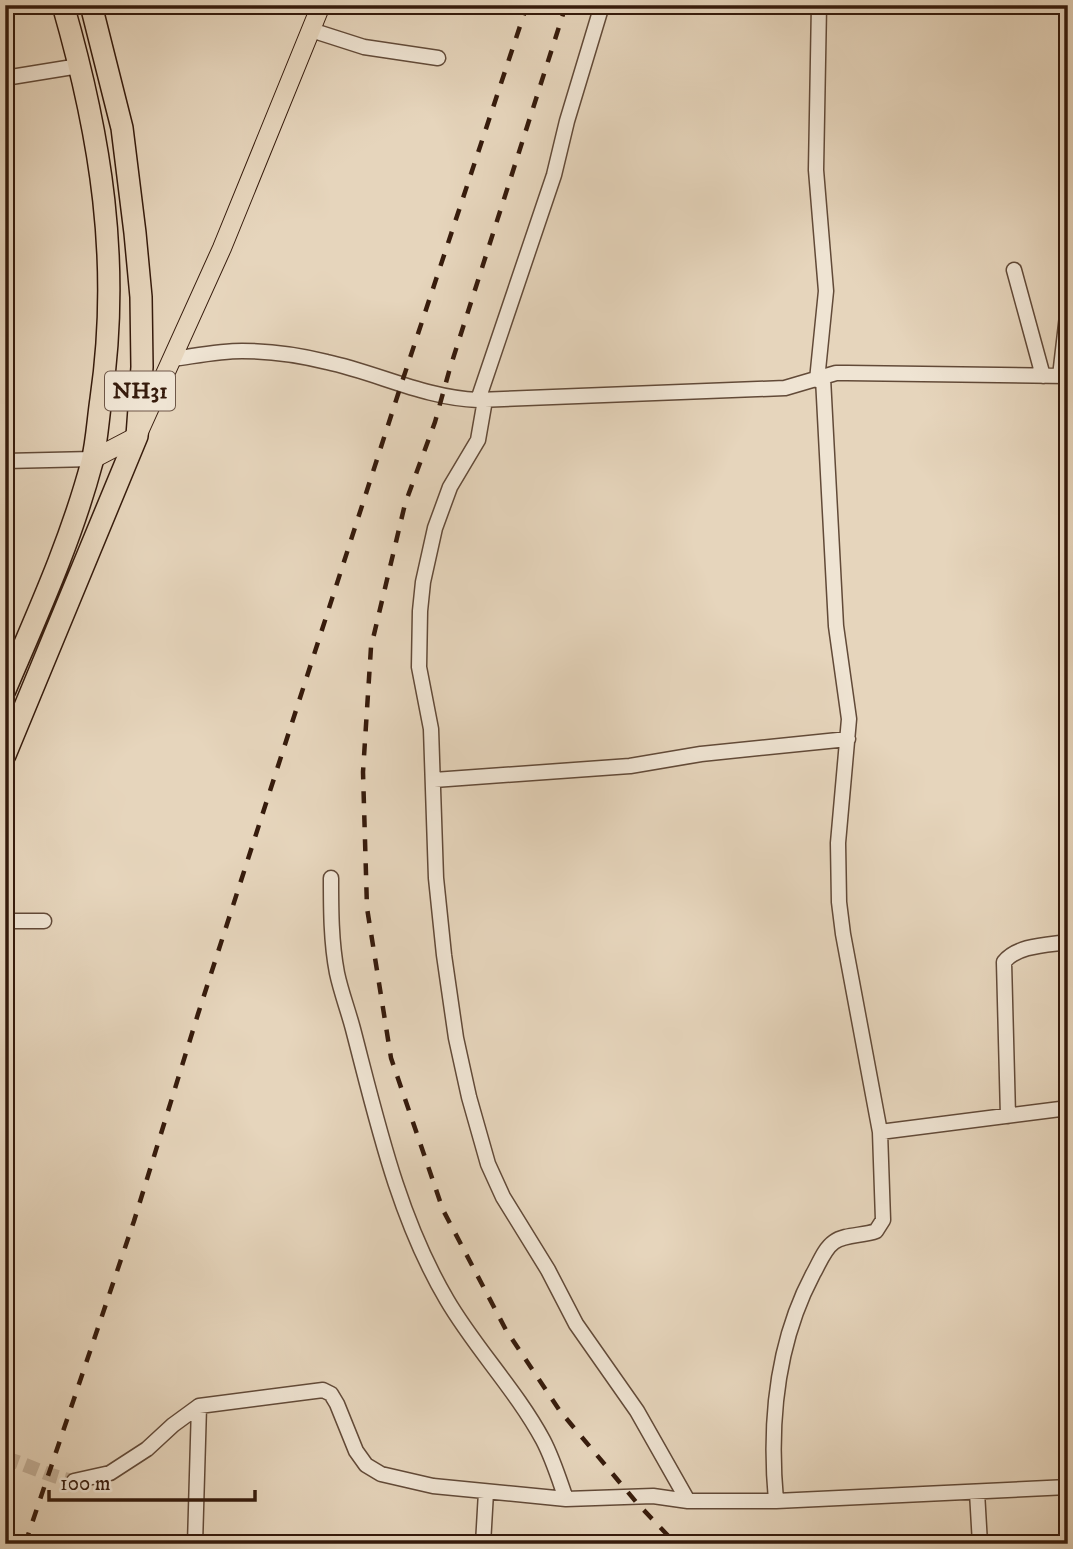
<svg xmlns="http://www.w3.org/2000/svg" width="1073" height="1549" font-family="'IM FELL DW Pica',serif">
	<rect width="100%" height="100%" fill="#e6d5bc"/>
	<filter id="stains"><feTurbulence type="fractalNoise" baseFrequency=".00286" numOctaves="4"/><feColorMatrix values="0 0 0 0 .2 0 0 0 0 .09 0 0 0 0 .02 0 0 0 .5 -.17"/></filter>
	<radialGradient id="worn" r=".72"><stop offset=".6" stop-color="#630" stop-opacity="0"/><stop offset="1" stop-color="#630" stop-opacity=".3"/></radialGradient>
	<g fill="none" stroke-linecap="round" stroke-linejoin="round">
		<path stroke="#c3b099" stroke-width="14" stroke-dasharray="14 7" stroke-linecap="butt" d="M5,1458C29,1465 50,1477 74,1481"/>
		<g stroke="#624a38" stroke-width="17">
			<path id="minor" d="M311,30L364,47L438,58
				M5,78L79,66
				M1014,270L1043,376
				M172,359C195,356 219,351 242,351C270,351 299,355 327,362C378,373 425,398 478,400L785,388L836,373H847L1068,376
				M1060,376L1068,307
				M817,380L826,291L816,170L819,5
				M478,400L554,175L567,121L602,5
				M485,400L478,440L450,487L435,528L423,582L420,611L419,667L431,729L436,878L444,955L456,1038L469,1097L488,1164L503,1197L548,1270L576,1324L637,1411L688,1501
				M5,461L93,459
				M434,780L630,766L701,754L848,739
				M331,878C331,909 331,942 337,973C341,992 348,1010 353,1029C377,1121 398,1217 447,1300C475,1348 516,1390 543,1440C553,1459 559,1479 566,1499
				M5,921H44
				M1008,1116L1004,962C1017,945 1048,945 1068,942
				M880,1132L1068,1108
				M74,1481L110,1473L147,1449L173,1425L199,1406L323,1390L331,1394L337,1404L356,1451L366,1465L381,1474L433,1486L566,1499L653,1496L688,1501H776L1068,1487
				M977,1492L980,1544
				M776,1501C769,1424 776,1344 813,1274C819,1264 824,1249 834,1242C845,1234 863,1236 876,1231L883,1220L880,1132L843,934L839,902L838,843L849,719L836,626L823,378
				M195,1544L199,1406
				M483,1544L486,1492"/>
		</g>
		<g stroke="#361b0c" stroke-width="20">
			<path id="major" d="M93,459L137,436L222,248L321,5"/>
		</g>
		<g stroke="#361b0c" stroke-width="24">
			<path id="highway" d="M5,690C37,615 71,541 92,462C97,441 98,419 101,399C121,262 101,137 63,5
				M5,755L137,436L142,367L141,297L135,233L122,128L91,5"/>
		</g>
		<use href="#minor" stroke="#efe4d3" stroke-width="14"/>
		<use href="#major" stroke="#e6d5bc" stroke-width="18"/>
		<use href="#highway" stroke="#e6d5bc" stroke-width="21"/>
		<path stroke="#361b0c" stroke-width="4.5" stroke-dasharray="12 12" stroke-linecap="butt" d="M566,5L450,368L435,422L405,504L371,647L363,772L367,908L391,1058L443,1210L506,1330L560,1411L637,1503L676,1544
			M25,1544L134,1221L198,1014L401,385L527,5"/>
	</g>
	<g text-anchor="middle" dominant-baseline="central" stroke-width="6" stroke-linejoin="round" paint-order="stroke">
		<rect fill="#efe4d3" stroke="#6e5748" stroke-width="2" x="105" y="371.5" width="70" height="39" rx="5"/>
		<g font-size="23" font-weight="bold" fill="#361b0c">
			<text x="140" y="391">NH31</text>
		</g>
	</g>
	<rect width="1073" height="1549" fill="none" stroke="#e6d5bc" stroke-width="28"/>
	<rect x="7" y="7" width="1059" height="1535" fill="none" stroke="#361b0c" stroke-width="3.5"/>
	<rect x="14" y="14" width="1045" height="1521" fill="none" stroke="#361b0c" stroke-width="2"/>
	<path d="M49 1490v10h206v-10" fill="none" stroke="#361b0c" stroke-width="3.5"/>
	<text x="60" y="1490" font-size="21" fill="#361b0c" stroke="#efe4d3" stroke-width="5" paint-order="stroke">100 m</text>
	<rect width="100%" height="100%" filter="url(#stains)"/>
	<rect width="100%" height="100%" fill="url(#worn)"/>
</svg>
